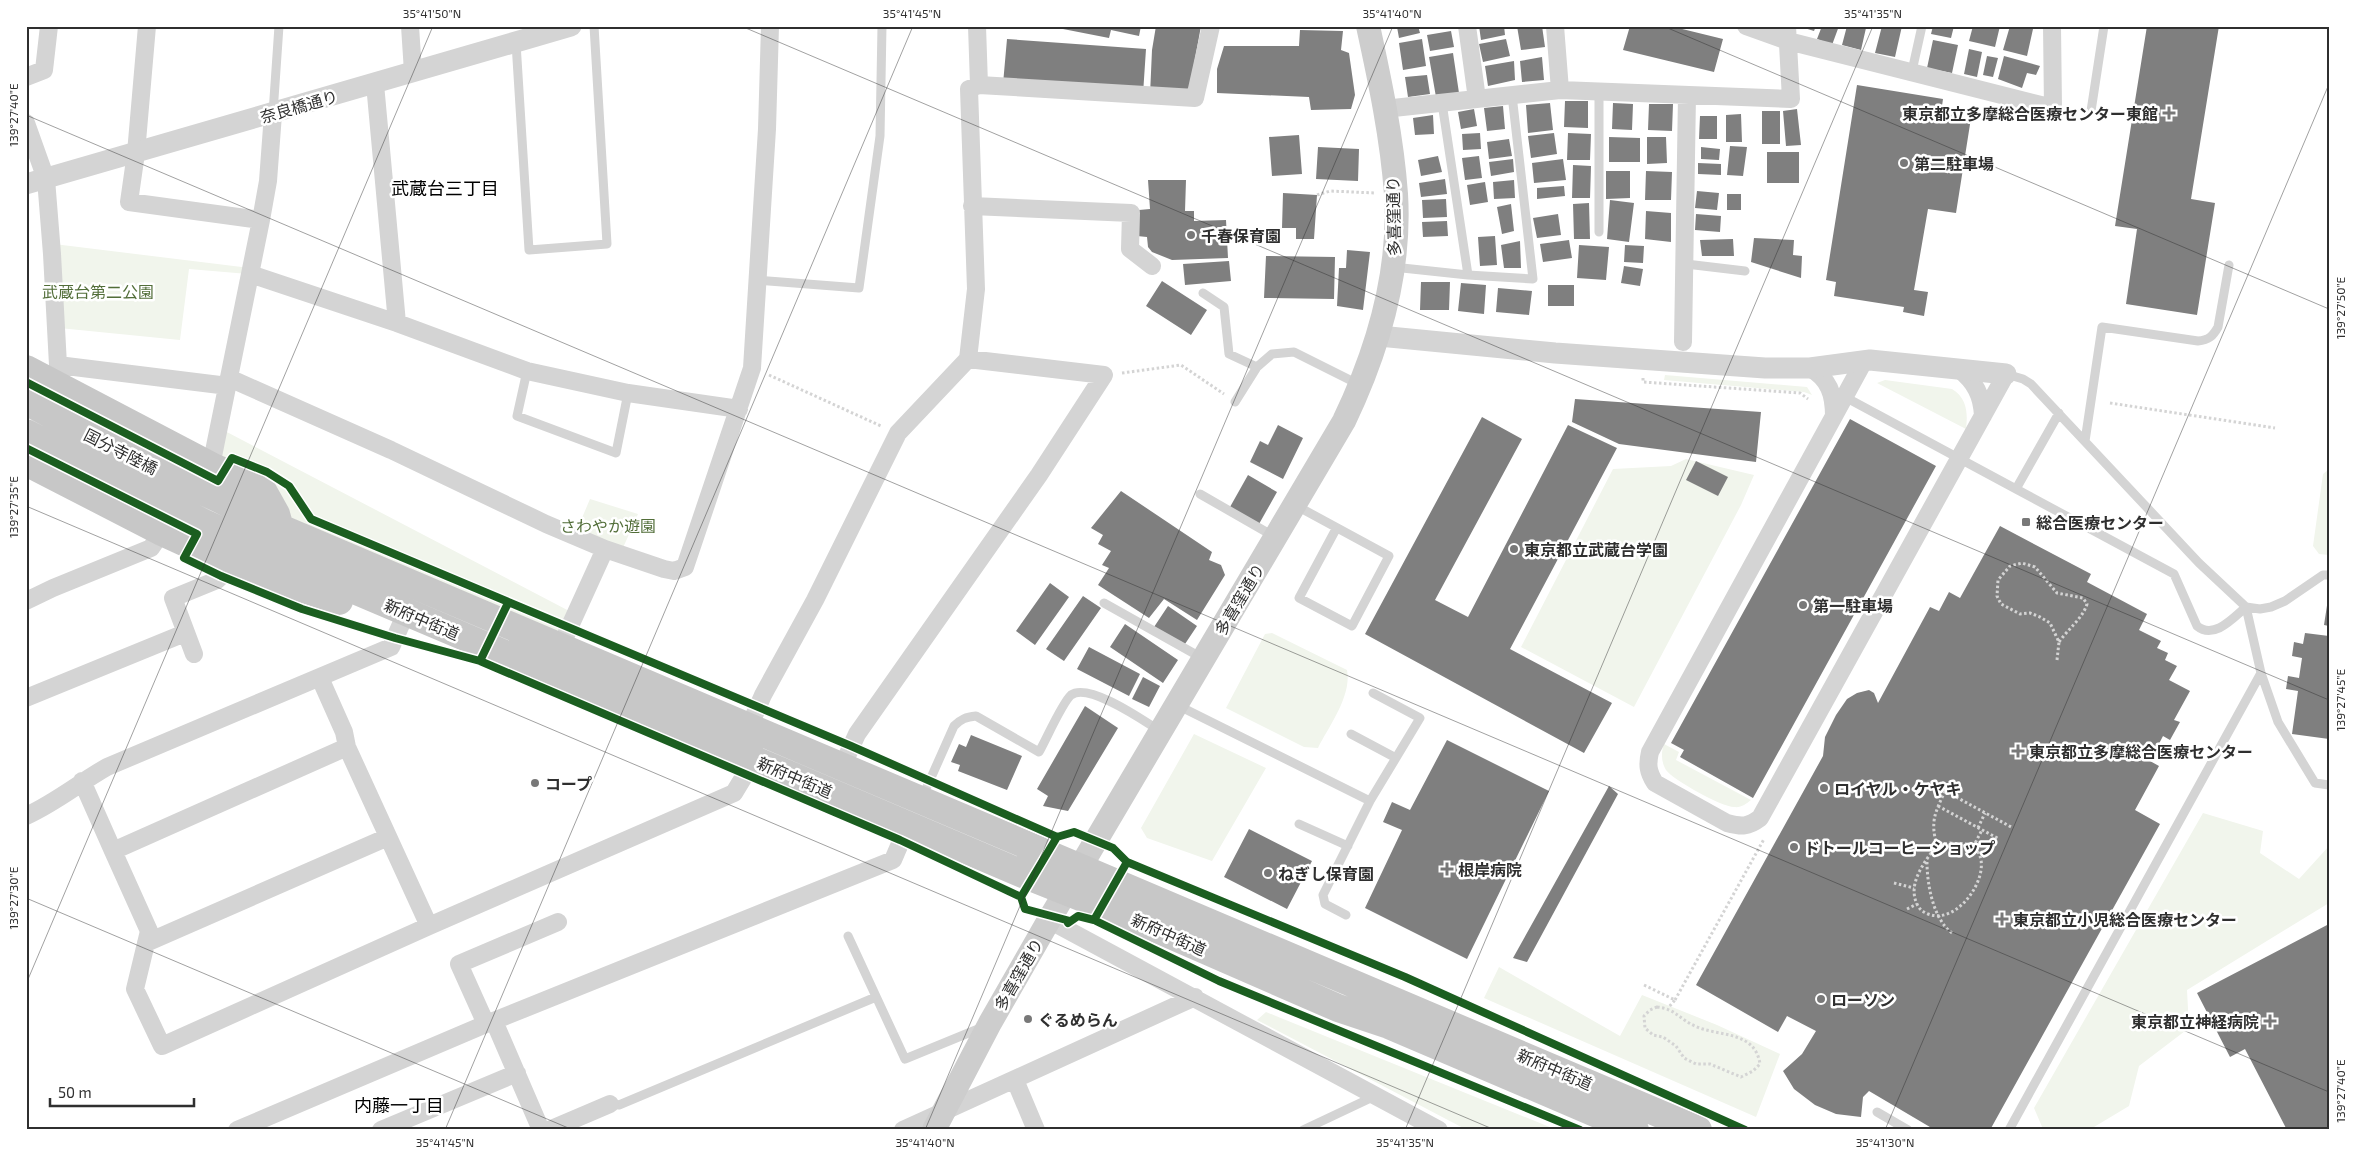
<svg xmlns="http://www.w3.org/2000/svg" width="2355" height="1156" font-family="'Exo 2','Noto Sans JP',sans-serif">
	<rect width="100%" height="100%" fill="#fff"/>
	<path fill="#f1f5ec" d="M54,244L250,268L248,274L189,269L180,340L59,328Z
		M1665,375L1807,387L1812,395L1804,392L1664,380Z
		M1885,380L1952,389C1967,398 1968,413 1966,429L1877,383Z
		M223,430L573,613L560,640L250,499L217,470Z
		M1686,459L1754,475L1741,505L1634,707L1521,647L1613,469L1671,466Z
		M2328,470H2329V555L2319,554L2313,546L2323,474Z
		M590,499L638,514L622,550L576,532Z
		M1272,633L1347,670C1352,696 1329,726 1318,748L1304,747L1226,708L1265,634Z
		M1194,734L1266,768L1212,861L1147,838L1141,828Z
		M1664,744L1679,752L1676,760L1751,800C1746,804 1741,808 1734,807C1722,807 1673,780 1666,770C1661,762 1661,752 1664,744Z
		M2203,813L2263,831L2260,853L2299,879L2329,846V903L2187,990L2189,1028L2139,1066L2129,1106L2089,1130L2043,1129L2034,1108Z
		M1499,967L1620,1036L1642,995L1717,1025L1780,1054L1756,1117L1484,998Z
		M1266,1012L1557,1130H1467L1257,1020Z"/>
	<path fill="#7f7f7f" d="M1063,26H1141L1139,36L1111,30L1109,38L1063,29Z
		M1156,26H1201L1188,97L1150,95L1152,50Z
		M1418,26L1420,33L1399,38L1397,27Z
		M1479,26H1504L1505,35L1481,40Z
		M1517,26H1542L1545,47L1521,50Z
		M1630,26H1670L1723,39L1714,72L1623,50Z
		M1798,26H1816L1814,31Z
		M1822,26H1839L1832,45L1817,39Z
		M1847,26L1866,28L1861,50L1842,45Z
		M1882,26H1902L1895,57L1875,53Z
		M1933,26H1954L1951,38L1931,34Z
		M1973,26H2000L1995,47L1969,41Z
		M2010,26L2033,29L2027,56L2003,50Z
		M2147,26H2219L2191,199L2215,203L2197,315L2126,304L2137,229L2115,226Z
		M1300,30L1343,31L1341,50L1349,53L1355,95L1351,109L1311,110L1309,97L1217,93V69L1224,46H1299Z
		M1451,31L1454,47L1430,51L1427,35Z
		M1007,39L1146,49L1143,94L1003,84Z
		M1422,39L1426,66L1403,70L1399,43Z
		M1506,39L1510,56L1483,62L1479,44Z
		M1933,40L1958,45L1952,73L1927,68Z
		M1969,49L1982,52L1977,77L1964,74Z
		M1453,53L1459,93L1436,97L1429,57Z
		M1987,56L1998,58L1993,77L1983,75Z
		M2004,56L2040,66L2036,75L2027,73L2022,88L1998,79Z
		M1542,57L1544,80L1522,82L1520,61Z
		M1514,61L1515,80L1488,86L1485,66Z
		M1427,75L1430,94L1408,97L1405,77Z
		M1857,85L1943,99L1941,113L1971,118L1956,213L1928,209L1914,290L1928,292L1924,316L1903,312L1904,307L1834,296L1836,282L1826,280Z
		M1565,101H1588V128L1564,127Z
		M1550,103L1553,130L1528,133L1526,105Z
		M1613,103L1633,104L1632,130L1612,129Z
		M1649,104H1673L1672,131L1648,130Z
		M1503,106L1505,129L1487,131L1484,108Z
		M1474,109L1477,126L1461,129L1458,112Z
		M1797,109L1801,145L1786,146L1783,111Z
		M1762,111H1780V144H1762Z
		M1741,114L1742,142H1726V115Z
		M1433,115L1434,134L1415,135L1413,118Z
		M1700,116H1717V139H1699Z
		M1480,133L1481,149L1463,150L1462,134Z
		M1554,133L1557,154L1531,158L1528,136Z
		M1568,133L1591,134L1590,160H1567Z
		M1299,135L1302,174L1272,176L1269,137Z
		M1609,137L1640,138V162H1609Z
		M1647,137H1666L1667,163L1647,164Z
		M1509,139L1512,156L1489,159L1487,142Z
		M1730,146L1747,147L1743,176L1727,175Z
		M1318,147L1359,149L1358,181L1316,179Z
		M1701,147L1720,149L1719,160L1701,159Z
		M1767,152H1799V183H1767Z
		M1438,156L1442,172L1421,176L1418,160Z
		M1479,156L1482,178L1465,180L1462,158Z
		M1513,159L1514,172L1491,176L1489,162Z
		M1563,159L1566,180L1534,183L1532,163Z
		M1698,163L1721,164V175L1698,174Z
		M1573,165L1591,166L1590,198H1572Z
		M1606,171H1630V198L1606,199Z
		M1646,171L1672,172L1671,200H1645Z
		M1445,179L1447,194L1421,197L1419,183Z
		M1148,180H1186L1185,211H1194V221L1226,220L1228,258L1172,260L1152,252L1148,247L1147,237L1137,236L1139,210L1150,209Z
		M1514,180L1515,198L1494,199L1493,182Z
		M1485,182L1488,202L1470,205L1467,185Z
		M1564,186L1565,196L1537,199V188Z
		M1697,191L1719,193L1717,210L1695,208Z
		M1283,193L1317,195L1314,239H1296V228H1282Z
		M1727,194H1741V210H1727Z
		M1446,199L1447,217L1423,218L1422,200Z
		M1610,200L1634,203L1629,242L1607,239Z
		M1589,203L1590,239H1574L1573,204Z
		M1511,204L1514,231L1502,234L1497,207Z
		M1646,211L1671,213V242L1645,239Z
		M1558,214L1561,235L1537,238L1533,218Z
		M1696,214L1721,216L1720,232L1695,230Z
		M1447,221L1448,236L1423,237L1422,222Z
		M1495,236L1497,265L1480,266L1478,237Z
		M1754,238L1794,240L1793,255L1802,256L1801,278L1751,262Z
		M1733,239L1734,256H1702L1700,240Z
		M1569,240L1572,258L1543,262L1540,244Z
		M1520,241L1521,268H1504L1501,245Z
		M1579,245L1609,247L1606,280L1577,278Z
		M1625,245L1644,246L1643,263L1624,262Z
		M1347,250L1370,252L1363,310L1337,306L1339,268H1346Z
		M1266,256L1335,257L1334,299L1264,298Z
		M1229,261L1231,281L1185,285L1183,264Z
		M1624,266L1643,269L1640,286L1621,283Z
		M1162,281L1207,310L1191,335L1146,306Z
		M1421,282H1450L1449,310H1420Z
		M1461,283L1486,285L1484,314L1458,311Z
		M1548,285H1574V306H1548Z
		M1498,288L1532,291L1529,315L1496,312Z
		M1575,399L1761,412L1756,462L1619,444L1572,422Z
		M1482,417L1522,439L1435,600L1468,617L1568,425L1617,448L1510,649L1612,703L1584,753L1365,634Z
		M1850,419L1936,466L1753,798L1680,757L1684,750L1671,743Z
		M1278,425L1303,438L1283,479L1250,462L1260,441L1268,445Z
		M1696,461L1728,477L1718,496L1686,480Z
		M1248,475L1277,492L1259,524L1230,507Z
		M1121,491L1212,552L1209,560L1221,565L1225,575L1197,620L1164,599L1149,618L1098,585L1109,568L1102,565L1111,551L1098,544L1103,535L1091,528Z
		M2000,526L2091,574L2087,582L2147,614L2139,630L2161,641L2157,648L2168,653L2165,660L2177,666L2169,680L2190,691L2174,720L2180,722L2170,740L2163,736L2150,761L2159,766L2135,810L2160,824L1990,1130H1935L1869,1091L1863,1097L1861,1117L1836,1114L1815,1105L1794,1089L1783,1071L1802,1054L1816,1031L1787,1016L1778,1032L1696,985L1823,756L1825,737L1836,715L1847,699L1857,693L1869,690L1874,693L1878,703L1930,607L1939,611L1949,592L1960,598Z
		M1050,583L1069,597L1035,645L1016,631Z
		M1083,596L1101,608L1064,661L1046,649Z
		M2328,599L2329,600V626L2324,625Z
		M1168,606L1197,626L1183,647L1154,627Z
		M1125,624L1178,660L1163,683L1110,647Z
		M2305,633L2329,636V739L2292,734L2298,691L2286,689L2288,676L2299,678L2302,658L2292,656L2294,642L2303,644Z
		M1089,647L1140,674L1129,696L1077,669Z
		M1143,677L1160,686L1149,707L1132,699Z
		M1085,706L1118,728L1068,811L1043,806L1048,796L1037,789Z
		M971,735L1022,756L1007,790L958,771L960,765L951,762L959,744L966,747Z
		M1447,740L1549,791L1467,959L1365,908L1402,830L1383,822L1392,802L1410,810Z
		M1609,786L1618,794L1527,962L1513,958Z
		M1249,829L1312,861L1287,909L1224,877Z
		M2329,924V1130H2287L2245,1049L2230,1057L2197,993Z"/>
	<g fill="none" stroke-linecap="round" stroke-linejoin="round">
		<path stroke="#d4d4d4" stroke-width="3" stroke-dasharray="2.5 2.5" stroke-linecap="butt" d="M1317,195L1330,191L1375,193
			M1122,373L1181,365L1224,394
			M769,375L881,426
			M1643,378V382L1800,393L1808,399
			M2110,403L2275,428
			M2057,660L2059,642L2050,623L2040,617L2030,613L2020,614L2001,604L1997,596L1998,580L2010,566L2022,563L2035,567L2057,593L2083,598L2087,604C2083,618 2068,629 2059,642
			M1938,806L1999,839
			M1978,828L1985,813
			M1950,843C1955,844 1961,843 1966,844C2004,854 1964,928 1928,914C1923,912 1919,909 1917,904C1907,883 1925,862 1936,846Z
			M1937,846C1930,821 1935,813 1945,791L2013,828
			M1973,847L1982,830
			M1927,862C1927,884 1933,919 1952,933
			M1894,883L1914,888
			M1907,909L1917,904
			M1644,985L1675,1000L1668,1008
			M1675,1000L1764,839
			M1657,1007C1676,1009 1679,1019 1695,1026C1718,1037 1755,1030 1760,1064L1753,1071L1741,1077L1710,1064H1696L1684,1058L1676,1046L1663,1037L1653,1035L1645,1028L1644,1016L1650,1010Z"/>
		<path stroke="#d4d4d4" stroke-width="9" d="M516,43L529,250L607,244L594,26
			M1912,71L1922,26
			M2091,111L2104,26
			M273,113L279,26
			M1599,232V92
			M1686,264L1745,271
			M1393,267L1468,275L1442,103
			M1468,275L1533,279L1512,95
			M757,280L859,288L880,136L882,26
			M1203,293L1224,307L1229,354L1257,367L1272,354L1294,352L1358,384
			M527,371L517,416L616,453L628,393
			M2006,374L2023,379L2031,384L2199,563L2246,607L2260,609L2271,607L2285,601L2323,575H2329
			M1845,397L2016,489
			M1235,402L1257,367
			M2059,413L2016,489L2174,574L2197,626C2214,640 2233,618 2246,607
			M2085,441L2102,327L2198,341C2209,340 2213,336 2218,327L2229,265
			M1200,494L1275,537
			M1295,505L1389,556L1352,626L1299,598L1336,529
			M1104,603L1202,658
			M2246,607L2261,673L2278,722L2315,783L2329,785
			M1177,705L1370,801L1420,718L1373,693
			M1351,734L1396,758
			M922,798L954,726C961,719 966,717 976,716L1039,752C1046,740 1062,703 1071,695C1089,682 1144,721 1160,731
			M1299,824L1348,846
			M1346,915L1325,904L1323,895L1370,801
			M848,936L905,1059L983,1027
			M610,1104L619,1105L876,997
			M1877,1112L1908,1130
			M1303,1130L1375,1096
			M2009,1130L2261,673"/>
		<path stroke="#d4d4d4" stroke-width="18" d="M147,26L136,153L129,202L261,220
			M410,26L413,72
			M1467,26L1477,99
			M1555,26L1560,90
			M1746,26L1788,41L2053,108L2052,26
			M26,77L44,70L49,26
			M375,84L397,323
			M979,85L1195,98L1211,26
			M1384,109L1560,90L1791,99L1787,26
			M26,123L46,179L52,254L58,365L56,385
			M972,206L1131,213L1130,249L1152,266
			M250,274L397,323L527,371L628,393L739,409
			M1683,342L1687,95
			M58,365L228,386
			M1810,368C1829,379 1834,394 1834,416L1650,752C1647,765 1648,772 1655,783L1727,823C1742,827 1748,827 1760,818L2006,374
			M1959,369C1975,382 1982,395 1983,416
			M229,378L391,450L546,524L605,549L664,569L674,571L685,567L752,368L767,129L770,26
			M1834,416L1864,361
			M211,466L261,220L268,181L273,114
			M26,601L53,588L151,548L162,532
			M560,648L605,549
			M194,654L173,598L217,580L234,565
			M320,678L344,732L347,747L429,926
			M26,698L185,633
			M749,727L763,695L815,600L898,433L968,359L976,289L969,89L979,85L977,26
			M842,767L857,734L1039,475L1104,375L968,359
			M82,781L113,851L347,747
			M26,816C55,803 79,783 107,767L391,647L406,613
			M113,851L149,931L135,989L162,1046L429,926L734,793L754,760
			M1049,920L1439,1130
			M146,943L388,837
			M494,1021L541,1130
			M486,1024L459,964L558,922
			M1015,1080L1036,1130
			M237,1130L486,1024L893,860L908,825
			M381,1130L517,1073
			M549,1130L610,1104
			M903,1130L1195,997"/>
		<path stroke="#d4d4d4" stroke-width="21" d="M26,184L571,26
			M1379,336L1555,353L1765,368H1810L1870,360L2006,374"/>
		<path stroke="#cdcdcd" stroke-width="24" d="M934,1130L990,1023L1049,920L1344,421C1378,350 1401,274 1396,194C1392,138 1380,81 1368,26"/>
		<path stroke="#c7c7c7" stroke-width="28" d="M26,369L211,466L262,489L276,514L280,528
			M26,401L142,462L280,528L1698,1130
			M26,433L204,523L312,572L1023,874L1113,910L1338,1008L1389,1025L1635,1130
			M26,462L162,532L234,565L339,601"/>
		<g stroke="#fff" stroke-width="11">
			<path id="cycleway" d="M26,382L218,481L232,458L267,472L289,486L311,519L851,746L1057,837L1074,832L1113,848L1127,862L1405,977L1745,1130
				M26,448L197,534L184,558L221,576L302,609L395,638L480,661L900,840L1021,897L1025,909L1070,921
				M480,661L508,603
				M1021,897L1057,837
				M1094,920L1127,862
				M1068,923L1078,916L1094,920L1219,981L1580,1130"/>
		</g>
		<use href="#cycleway" stroke="#1b5e20" stroke-width="8"/>
	</g>
	<path fill="none" stroke="#2f2f2f" stroke-width="1" stroke-opacity="0.45" d="M741,26L2329,700M1663,26L2329,309M26,115L2329,1092M26,506L1495,1130M26,898L573,1130M26,984L433,26M445,1130L913,26M925,1130L1393,26M1405,1130L1873,26M1885,1130L2329,84"/>
	<g fill="#787878" stroke="#fff" stroke-width="2">
		<path d="M2166.5 105.5h5v5h5v5h-5v5h-5v-5h-5v-5h5z"/>
		<circle cx="1904" cy="163" r="5"/>
		<circle cx="1191" cy="235" r="5"/>
		<rect x="2021" y="517" width="10" height="10" rx="2.5"/>
		<circle cx="1514" cy="549" r="5"/>
		<circle cx="1803" cy="605" r="5"/>
		<path d="M2015.5 743.5h5v5h5v5h-5v5h-5v-5h-5v-5h5z"/>
		<circle cx="535" cy="783" r="5"/>
		<circle cx="1824" cy="788" r="5"/>
		<circle cx="1794" cy="847" r="5"/>
		<path d="M1444.5 861.5h5v5h5v5h-5v5h-5v-5h-5v-5h5z"/>
		<circle cx="1268" cy="873" r="5"/>
		<path d="M1999.5 911.5h5v5h5v5h-5v5h-5v-5h-5v-5h5z"/>
		<circle cx="1821" cy="999" r="5"/>
		<circle cx="1028" cy="1019" r="5"/>
		<path d="M2267.5 1013.5h5v5h5v5h-5v5h-5v-5h-5v-5h5z"/>
	</g>
	<g text-anchor="middle" dominant-baseline="central" stroke-width="5" stroke-linejoin="round" paint-order="stroke">
		<g font-size="16" fill="#2f2f2f" stroke="#fff">
			<text transform="translate(299 106) rotate(-16)">奈良橋通り</text>
			<text transform="translate(1393 216) rotate(-91)">多喜窪通り</text>
			<text transform="translate(121 451) rotate(27)">国分寺陸橋</text>
			<text transform="translate(1239 599) rotate(-59)">多喜窪通り</text>
			<text transform="translate(422 619) rotate(23)">新府中街道</text>
			<text transform="translate(795 777) rotate(23)">新府中街道</text>
			<text transform="translate(1169 934) rotate(24)">新府中街道</text>
			<text transform="translate(1018 974) rotate(-60)">多喜窪通り</text>
			<text transform="translate(1555 1069) rotate(23)">新府中街道</text>
		</g>
		<g font-size="16" font-weight="bold" fill="#2f2f2f" stroke="#fff" text-anchor="start">
			<text x="2158" y="113" text-anchor="end">東京都立多摩総合医療センター東館</text>
			<text x="1914" y="163">第二駐車場</text>
			<text x="1201" y="235">千春保育園</text>
			<text x="2036" y="522">総合医療センター</text>
			<text x="1524" y="549">東京都立武蔵台学園</text>
			<text x="1813" y="605">第一駐車場</text>
			<text x="2029" y="751">東京都立多摩総合医療センター</text>
			<text x="545" y="783">コープ</text>
			<text x="1834" y="788">ロイヤル・ケヤキ</text>
			<text x="1804" y="847">ドトールコーヒーショップ</text>
			<text x="1458" y="869">根岸病院</text>
			<text x="1278" y="873">ねぎし保育園</text>
			<text x="2013" y="919">東京都立小児総合医療センター</text>
			<text x="1831" y="999">ローソン</text>
			<text x="1038" y="1019">ぐるめらん</text>
			<text x="2259" y="1021" text-anchor="end">東京都立神経病院</text>
		</g>
		<g font-size="16" fill="#526e39" stroke="#fff">
			<text x="98" y="291">武蔵台第二公園</text>
			<text x="608" y="525">さわやか遊園</text>
		</g>
		<g font-size="18" fill="#000" stroke="#fff">
			<text x="445" y="188">武蔵台三丁目</text>
			<text x="399" y="1105">内藤一丁目</text>
		</g>
	</g>
	<rect width="2355" height="1156" fill="none" stroke="#ffffff" stroke-width="55"/>
	<path d="M50 1098v8h144v-8" fill="none" stroke="#2f2f2f" stroke-width="2.5"/>
	<text x="58" y="1098" font-size="15" fill="#2f2f2f" stroke="#ffffff" stroke-width="4" paint-order="stroke">50 m</text>
	<rect x="28" y="28" width="2300" height="1100" fill="none" stroke="#2f2f2f" stroke-width="2"/>
	<g font-size="12" text-anchor="middle" fill="#2f2f2f">
		<text x="432" y="18">35°41'50"N</text>
		<text x="912" y="18">35°41'45"N</text>
		<text x="1392" y="18">35°41'40"N</text>
		<text x="1873" y="18">35°41'35"N</text>
		<text transform="translate(14 115) rotate(-90)" y="4">139°27'40"E</text>
		<text transform="translate(2341 308) rotate(-90)" y="4">139°27'50"E</text>
		<text transform="translate(14 507) rotate(-90)" y="4">139°27'35"E</text>
		<text transform="translate(2341 700) rotate(-90)" y="4">139°27'45"E</text>
		<text transform="translate(14 898) rotate(-90)" y="4">139°27'30"E</text>
		<text transform="translate(2341 1091) rotate(-90)" y="4">139°27'40"E</text>
		<text x="445" y="1147">35°41'45"N</text>
		<text x="925" y="1147">35°41'40"N</text>
		<text x="1405" y="1147">35°41'35"N</text>
		<text x="1885" y="1147">35°41'30"N</text>
	</g>
</svg>
